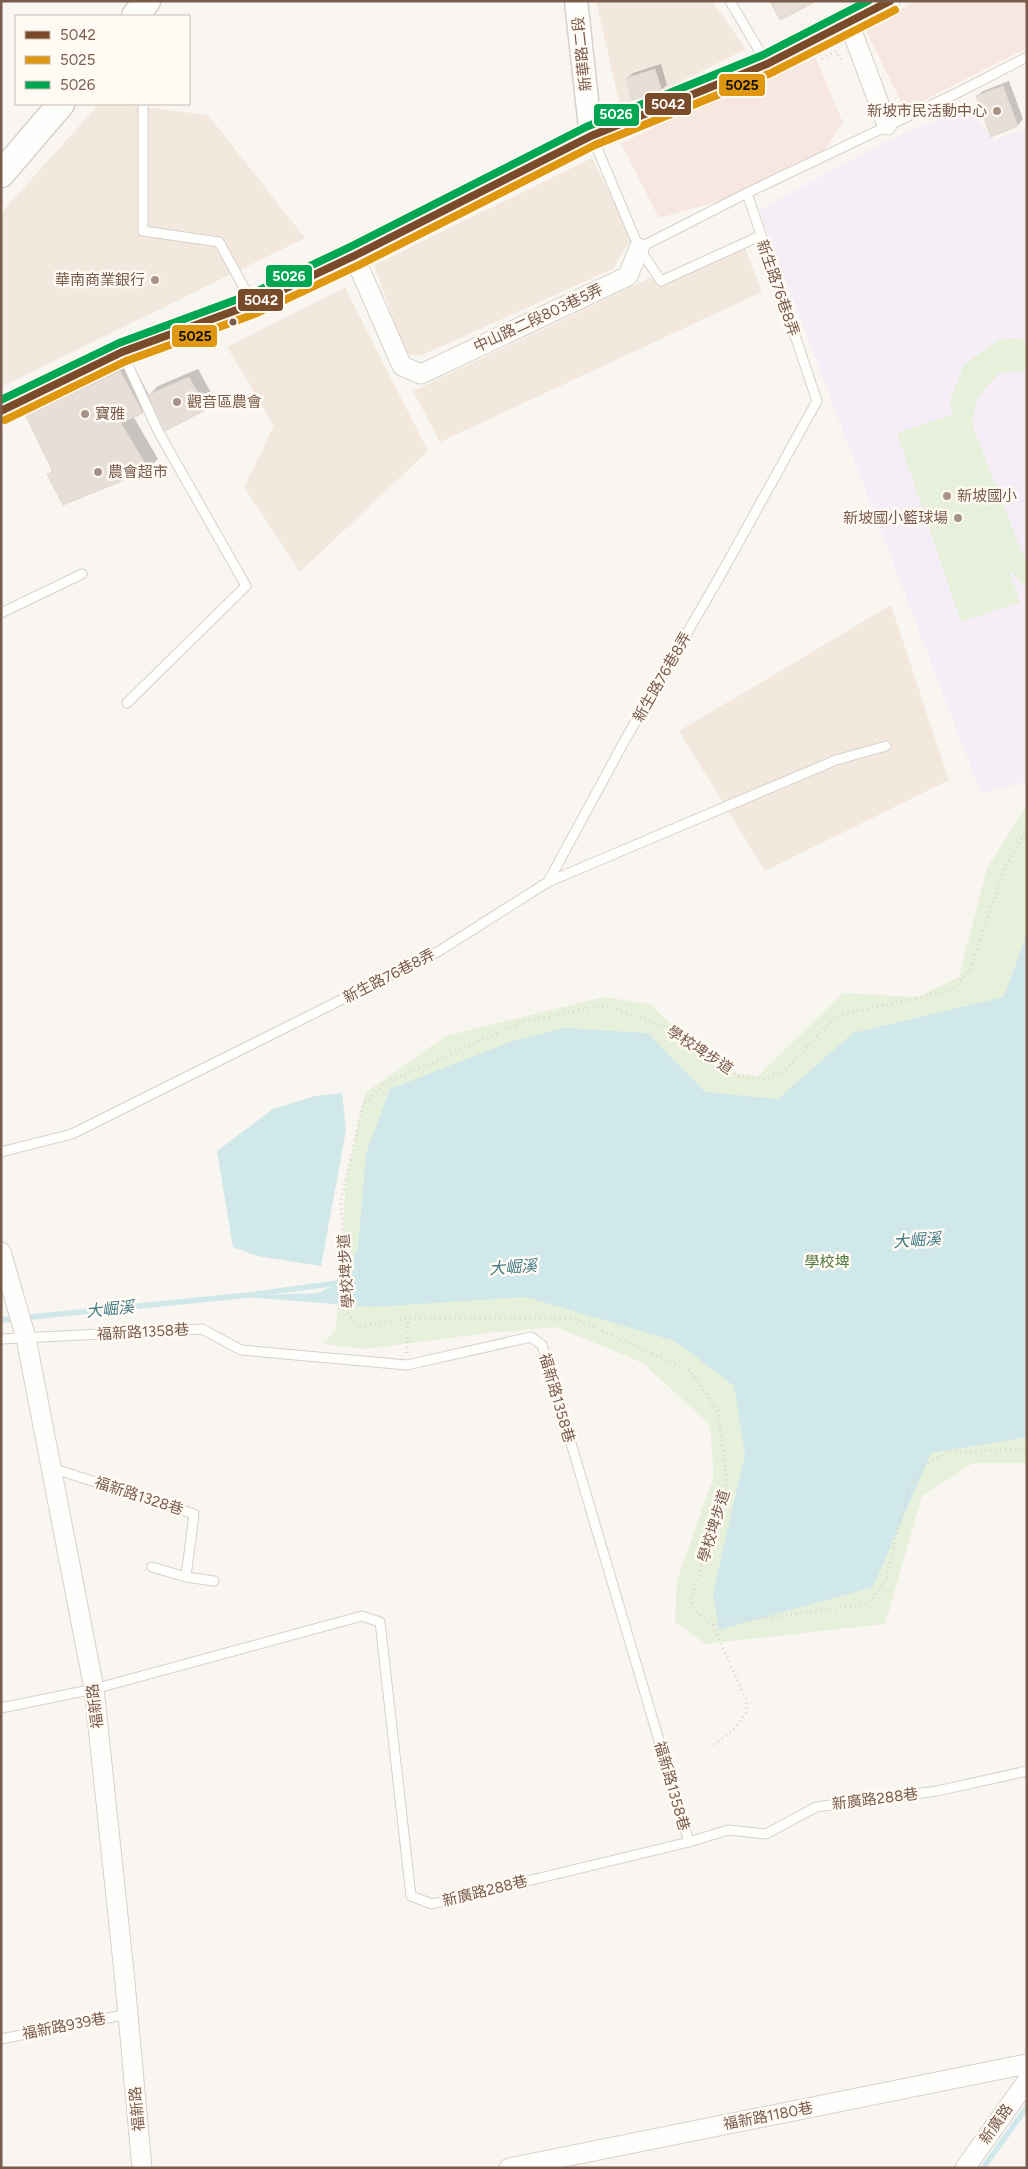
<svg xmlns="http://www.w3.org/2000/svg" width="1028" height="2169" font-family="Figtree,'Noto Sans TC',sans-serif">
	<rect width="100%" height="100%" fill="#f9f5f0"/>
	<path fill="#f2e8de" d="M596,1H712L746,49L662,91L632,100L621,110Z
		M99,104H119L208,115L305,238L1,387V213Z
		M592,158L632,237L613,269L420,356L405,353L374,265Z
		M745,248L762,292L440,442L413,391L650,278L662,286Z
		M345,288L428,451L300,572L244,487L274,426L227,347Z
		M891,605L949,780L765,871L679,731Z"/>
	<path fill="#f6e8e1" d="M916,1H1027V48L905,110L865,28Z
		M814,53L843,123L823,152L727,199L659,218L621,143Z"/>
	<path fill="#f6eef6" d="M968,108L994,140L1027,129V781L981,794L759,210L888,140Z"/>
	<path fill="#e7f0db" d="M1019,338L1027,341V372L999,373L977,398L972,424L1022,553L1027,556V590L1008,568L1020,602L961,622L897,433L954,414L949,402L964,365L998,340Z
		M1027,805V1463H973L922,1496L885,1624L705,1644L675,1622L677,1581L714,1475L710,1425L643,1363L556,1327L487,1333L366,1349L323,1344L336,1330L346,1179L365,1093L446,1036L603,997L650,1004L720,1071L758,1076L843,993L918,997L959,977L987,868Z"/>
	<path fill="#d0e8ea" d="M1027,933V1437L931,1453L873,1587L719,1630L713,1593L745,1454L734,1386L675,1341L526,1297L373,1307L233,1296L318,1293L344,1280L358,1247L366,1154L390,1089L510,1042L564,1028L648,1033L705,1092L778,1099L853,1033L1004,997Z
		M342,1093L346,1130L321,1266L257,1256L233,1247L217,1151L273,1109L315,1096Z"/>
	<path fill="#0003" d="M661,64L667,85L661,90L627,78L633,73Z
		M1009,81L1023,119L1018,125L992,135L977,96L983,91Z
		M131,361L149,395L158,386L198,369L215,400L207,408L153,401L142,412L133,416L158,459L148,469L49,474L53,470L28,416L38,406Z"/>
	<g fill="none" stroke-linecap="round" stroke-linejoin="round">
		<path stroke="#d0e8ea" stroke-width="5.5" d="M1,1320L248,1295L345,1282
			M983,2168L1027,2107"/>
	</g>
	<path fill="#e6ded7" stroke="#e2d8d2" d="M770,1H817L780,20Z
		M655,69L662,91L632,100L626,78Z
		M1003,86L1018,126L991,137L976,96Z
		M120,371L143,413L121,423L149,470L63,505L47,474L53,472L26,416Z
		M189,377L207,409L165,431L148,395Z"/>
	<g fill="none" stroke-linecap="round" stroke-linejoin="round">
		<g stroke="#d7d1cb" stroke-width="11">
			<path id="service" d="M730,1L767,64
				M143,104V231L219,242L253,304
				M592,136L639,248L661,281L760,236
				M639,248L747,193
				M122,352L158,431L246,586L127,703
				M1,613L82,574
				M548,882L836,760L886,746
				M1,1152L72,1134L439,951L548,882L625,740L720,576L817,401L747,193L959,92L1027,57
				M1,1339L202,1329L241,1350L407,1365L531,1337L542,1345L689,1842
				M52,1468L194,1514L186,1577
				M152,1567L186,1577L214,1581
				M1,1708L94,1689L362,1616L380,1622L411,1896L432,1904L689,1842L728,1830L766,1834L816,1807L937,1791L1027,1771
				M1,2039L128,2014"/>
		</g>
		<g stroke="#d7d1cb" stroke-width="21">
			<path id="minor" d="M849,23L887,125
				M354,256L402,366L421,374L628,276L639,248
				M1,411L122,352L253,304L354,256L591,136L767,64L890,1
				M1,1252L26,1338L94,1689L125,1982L142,2168
				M509,2168L1027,2064
				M965,2168L1027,2081"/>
		</g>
		<g stroke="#d7d1cb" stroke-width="25">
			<path id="tertiary" d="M576,1L591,136"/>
		</g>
		<g stroke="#d9d2cb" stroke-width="29">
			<path id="secondary" d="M135,16L147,1
				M1,174L61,104"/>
		</g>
		<path stroke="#dcd5d0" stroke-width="3" stroke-dasharray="1 4" stroke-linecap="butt" d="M822,59L836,51L842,61
			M1027,830L1006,865L970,969L953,990L836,1016L784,1071L766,1079L738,1076L671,1029L604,1005L523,1022L384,1084L363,1105L341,1200L346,1311L358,1327L408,1318H574L691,1371L718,1413L728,1489L690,1600L695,1611L713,1625L868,1604L886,1579L908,1490L923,1466L947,1452L1027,1449
			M407,1353L408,1318
			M713,1625L746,1699L747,1712L735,1728L714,1745"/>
		<use href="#service" stroke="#fefefd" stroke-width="9"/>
		<use href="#minor" stroke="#fefefd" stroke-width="19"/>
		<use href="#tertiary" stroke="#fefefd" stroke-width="22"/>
		<use href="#secondary" stroke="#fefefd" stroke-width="26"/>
		<path stroke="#dcd5d0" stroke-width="3" stroke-dasharray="1 4" stroke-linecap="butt" d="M802,24L822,59"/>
		<g stroke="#fffaf3" stroke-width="11">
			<path id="bus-1" d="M1,411L122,352L253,304L354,256L591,136L767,64L890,1"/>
		</g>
		<g stroke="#fffaf3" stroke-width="11">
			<path id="bus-2" d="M5,420L126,361L257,313L359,265L595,145L771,73L895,10"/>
		</g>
		<g stroke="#fffaf3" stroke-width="11">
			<path id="bus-3" d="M1,400L119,343L249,295L350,247L586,127L763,55L868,1"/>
		</g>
		<use href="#bus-1" stroke="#7a4b2a" stroke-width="8"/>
		<use href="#bus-2" stroke="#de970f" stroke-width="8"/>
		<use href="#bus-3" stroke="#00a651" stroke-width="8"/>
	</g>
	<g fill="#a69286" stroke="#fffaf3" stroke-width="2">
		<circle cx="997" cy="111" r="5"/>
		<circle cx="155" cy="280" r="5"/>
		<circle cx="177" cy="402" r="5"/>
		<circle cx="85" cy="414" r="5"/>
		<circle cx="98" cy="472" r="5"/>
		<circle cx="947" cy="496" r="5"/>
		<circle cx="958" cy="518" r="5"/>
	</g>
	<circle fill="#7a5c4d" stroke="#fffaf3" stroke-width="2" cx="233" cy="322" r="4.5"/>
	<g text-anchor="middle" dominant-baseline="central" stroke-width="5" stroke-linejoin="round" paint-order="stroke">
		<g font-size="15" fill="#7a5c4d" stroke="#fffaf3">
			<text transform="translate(582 54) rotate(-96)">新華路二段</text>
			<text transform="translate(778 288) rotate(71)">新生路76巷8弄</text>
			<text transform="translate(538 318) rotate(-25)">中山路二段803巷5弄</text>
			<text transform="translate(662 677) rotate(-60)">新生路76巷8弄</text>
			<text transform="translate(389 976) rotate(-27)">新生路76巷8弄</text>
			<text transform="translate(700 1050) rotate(33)">學校埤步道</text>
			<text transform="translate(346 1271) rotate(-94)">學校埤步道</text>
			<text transform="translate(143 1332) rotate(-3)">福新路1358巷</text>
			<text transform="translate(557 1398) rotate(74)">福新路1358巷</text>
			<text transform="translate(139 1496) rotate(18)">福新路1328巷</text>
			<text transform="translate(714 1526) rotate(-73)">學校埤步道</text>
			<text transform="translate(95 1706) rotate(-97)">福新路</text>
			<text transform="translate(672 1786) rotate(74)">福新路1358巷</text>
			<text transform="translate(875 1799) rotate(-7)">新廣路288巷</text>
			<text transform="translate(485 1891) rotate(-14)">新廣路288巷</text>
			<text transform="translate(64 2026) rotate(-11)">福新路939巷</text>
			<text transform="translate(137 2109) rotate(-95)">福新路</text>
			<text transform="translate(768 2116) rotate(-11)">福新路1180巷</text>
			<text transform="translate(996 2124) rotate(-55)">新廣路</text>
		</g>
		<g font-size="15" fill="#7a5c4d" stroke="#fffaf3" text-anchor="start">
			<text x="987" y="111" text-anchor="end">新坡市民活動中心</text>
			<text x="145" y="280" text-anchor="end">華南商業銀行</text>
			<text x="187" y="402">觀音區農會</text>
			<text x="95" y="414">寶雅</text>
			<text x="108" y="472">農會超市</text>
			<text x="957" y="496">新坡國小</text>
			<text x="948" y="518" text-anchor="end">新坡國小籃球場</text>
		</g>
		<g font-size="15" fill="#537a41" stroke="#fffaf3">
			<text x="827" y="1262">學校埤</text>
		</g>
		<g font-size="16" font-style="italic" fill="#437c86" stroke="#fffaf3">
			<text transform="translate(917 1240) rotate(-4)">大崛溪</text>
			<text transform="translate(513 1267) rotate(-4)">大崛溪</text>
			<text transform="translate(110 1309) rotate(-6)">大崛溪</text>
		</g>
	</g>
	<g stroke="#fffaf3" stroke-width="2">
		<rect x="718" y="73" width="48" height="24" rx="5" fill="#de970f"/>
		<rect x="644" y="92" width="48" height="24" rx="5" fill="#7a4b2a"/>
		<rect x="593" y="103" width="47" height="24" rx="5" fill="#00a651"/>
		<rect x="265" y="264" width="48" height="24" rx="5" fill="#00a651"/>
		<rect x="237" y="288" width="47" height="24" rx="5" fill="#7a4b2a"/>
		<rect x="171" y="324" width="47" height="24" rx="5" fill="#de970f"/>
	</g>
	<g font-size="14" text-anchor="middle" font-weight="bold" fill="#fff">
		<text x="668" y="109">5042</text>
		<text x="616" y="119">5026</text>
		<text x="289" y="281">5026</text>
		<text x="261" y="305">5042</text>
	</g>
	<g font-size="14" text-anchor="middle" font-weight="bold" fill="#111">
		<text x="742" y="90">5025</text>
		<text x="195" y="341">5025</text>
	</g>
	<rect width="1028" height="2169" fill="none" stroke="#7a5c4d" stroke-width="5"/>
	<rect x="15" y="15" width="175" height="90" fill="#fffaf3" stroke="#cabbb1"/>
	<rect x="25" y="31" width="25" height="8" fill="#7a4b2a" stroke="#cabbb1"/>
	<text x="60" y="40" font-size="15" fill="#7a5c4d">5042</text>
	<rect x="25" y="56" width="25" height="8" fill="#de970f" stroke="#cabbb1"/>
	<text x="60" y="65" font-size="15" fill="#7a5c4d">5025</text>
	<rect x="25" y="81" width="25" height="8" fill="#00a651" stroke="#cabbb1"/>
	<text x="60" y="90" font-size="15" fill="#7a5c4d">5026</text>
</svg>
